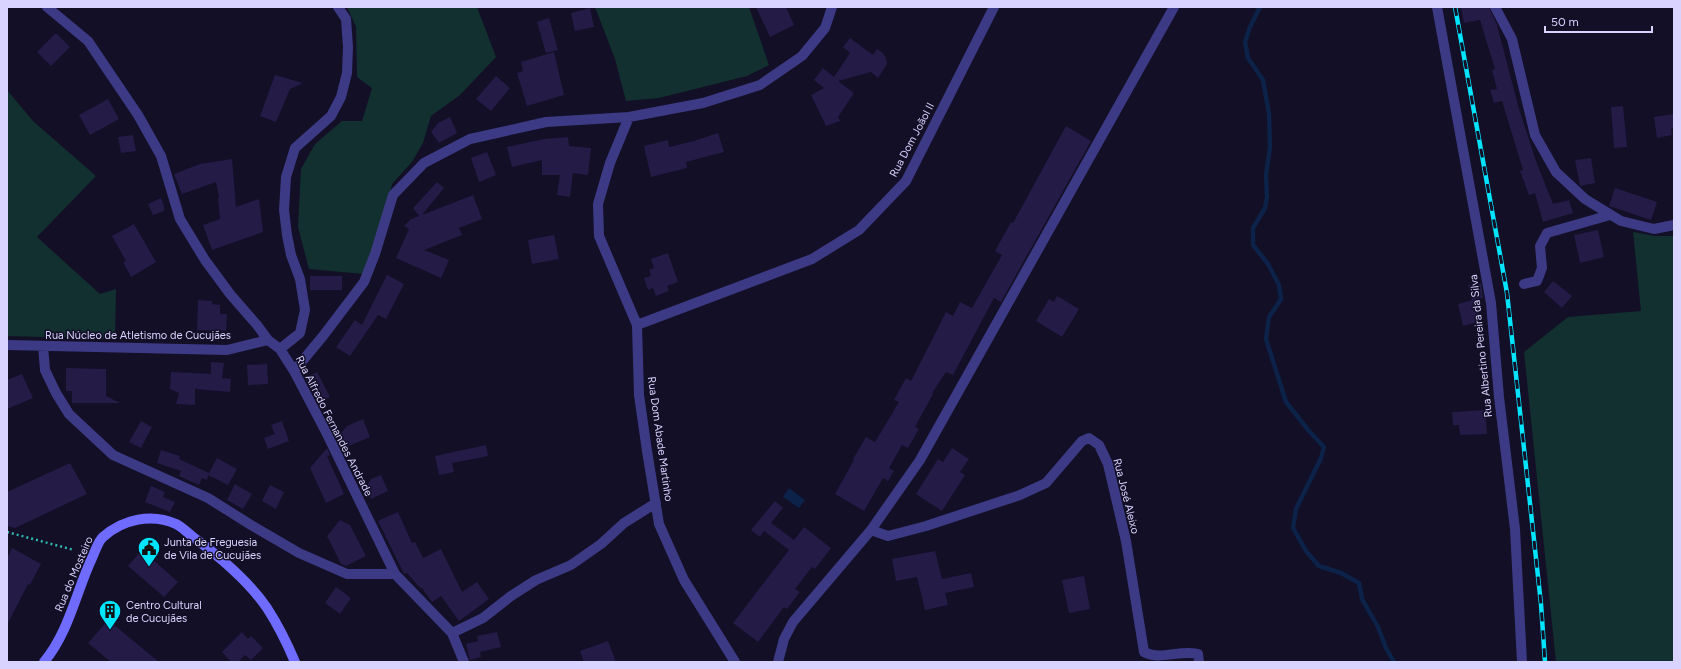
<svg xmlns="http://www.w3.org/2000/svg" width="1681" height="669" font-family="Figtree,sans-serif">
	<rect width="100%" height="100%" fill="#130f26"/>
	<path fill="#12302f" d="M347,7H477L496,57L460,95L431,116L423,143L412,162L392,184L387,209L363,274L309,269L298,227L301,169L315,144L342,121H362L372,88L357,77L356,27Z
		M595,7H749L769,65L747,76L659,98L626,101L615,59Z
		M7,90L33,121L96,176L37,237L100,294L116,289L115,339L7,336Z
		M1633,232L1655,236H1674V662H1556L1524,352L1568,317L1641,311Z"/>
	<path fill="#0c2248" d="M789,488L805,500L799,508L783,497Z"/>
	<g fill="none" stroke-linecap="round" stroke-linejoin="round">
		<path stroke="#0c2248" stroke-width="4.5" d="M1260,7L1250,27L1245,42L1248,58L1263,80L1269,114L1270,147L1266,175L1267,197L1265,208L1253,228V245L1268,264L1279,285L1281,299L1269,317L1266,339L1286,402L1309,431L1324,447L1321,458L1296,509L1293,528L1306,551L1319,566L1341,573L1359,583L1362,599L1378,627L1386,648L1394,662"/>
	</g>
	<path fill="#241b47" d="M756,7H786L794,25L770,37Z
		M1461,7H1489L1497,25L1519,109L1536,161L1553,204L1569,200L1573,213L1543,222L1535,193L1529,195L1520,171L1523,170L1502,101L1494,103L1490,90L1497,89L1492,70L1495,69L1480,20L1464,23Z
		M590,8L594,27L575,31L571,13Z
		M549,18L558,50L546,53L537,22Z
		M56,33L70,47L51,66L37,52Z
		M850,38L873,55L877,49L883,53L886,58L887,64L878,78L871,72L838,81L854,93L838,117L840,121L826,126L811,95L824,88L814,80L823,68L834,77L850,53L843,47Z
		M554,52L564,95L527,106L517,73L523,71L521,62Z
		M275,75L303,83L290,89L276,122L260,116Z
		M496,76L510,88L491,111L476,99Z
		M108,99L119,119L90,135L79,115Z
		M1623,106L1627,147L1614,148L1611,107Z
		M1674,114V128L1671,129L1672,135L1657,138L1654,117Z
		M450,117L457,133L439,143L431,132L438,123Z
		M1066,126L1091,141L1001,302L994,298L953,375L946,372L932,393L933,394L915,427L919,429L908,448L902,445L889,468L894,471L888,481L883,478L864,511L835,494L854,460L853,459L866,437L875,442L899,402L894,400L906,378L911,381L946,312L953,316L960,302L972,308L1002,255L995,251L1011,222L1013,223Z
		M718,133L724,152L686,162L687,168L651,177L644,146L668,140L669,147L694,141Z
		M133,135L136,151L121,153L118,137Z
		M568,137L569,146L591,148L588,175L573,173L570,197L557,195L560,175H542V160L512,167L507,147L544,139Z
		M487,152L496,175L479,182L471,158Z
		M1591,158L1595,183L1580,186L1575,160Z
		M232,159L236,207L259,199L263,232L212,250L203,225L220,219L218,198L219,197L216,182L182,194L174,174L200,164Z
		M437,182L444,188L422,215L473,195L482,219L459,228L462,235L424,250L449,260L441,278L396,258L409,229L404,226L411,219L419,216L413,208Z
		M1615,188L1657,202L1651,220L1609,206Z
		M161,198L164,206V211L153,215L148,204Z
		M134,224L156,262L131,277L123,262L126,261L112,236Z
		M1598,230L1604,257L1580,263L1574,235Z
		M554,235L559,259L532,264L528,240Z
		M668,253L678,282L667,286L669,291L656,296L653,288L648,290L644,278L651,276L649,270L654,268L651,259Z
		M387,275L404,284L386,319L378,315L350,356L336,347L355,320L362,325Z
		M310,276H342V290H310Z
		M1553,281L1572,296L1562,308L1544,292Z
		M1481,283L1483,298L1476,299L1481,321L1463,326L1458,304L1472,300L1468,285Z
		M1057,296L1079,309L1062,337L1036,321L1049,299L1054,302Z
		M198,300L212,301V304L220,305V314H227L226,331L197,330Z
		M211,362L224,363L222,378L231,379L230,392L195,389V405L176,404L179,393L170,389L171,372L211,374Z
		M267,364L268,384L248,385L247,365Z
		M66,368L106,369V396L120,403H72V391H66Z
		M317,372L330,397L318,403L305,378Z
		M22,374L33,398L7,409V380Z
		M1485,410L1487,434L1460,435L1459,425H1453L1452,412Z
		M363,419L370,437L342,449L336,438L347,426Z
		M141,421L152,427L141,448L129,442Z
		M282,421L289,441L268,449L264,438L275,434L271,425Z
		M486,445L488,456L452,463L454,472L439,475L435,456Z
		M327,448L330,455L327,456L344,494L326,503L310,468Z
		M952,448L969,459L960,472L965,475L942,511L916,494L938,459L943,462Z
		M161,450L180,456L179,459L209,473L217,458L237,469L228,485L208,475L207,480L202,478L199,485L179,476L181,471L157,463Z
		M70,463L87,494L15,528L7,526V492Z
		M381,475L388,491L371,499L366,487L371,479Z
		M235,484L252,494L243,509L227,500Z
		M270,485L284,492L276,509L262,501Z
		M151,486L165,492L163,497L175,502L170,512L145,502Z
		M775,501L783,508L771,523L794,540L804,527L831,548L815,569L812,567L795,589L800,592L787,609L784,607L758,642L733,623L789,550L764,531L760,537L751,530Z
		M398,512L412,543L415,542L423,558L441,549L462,592L477,582L489,599L459,621L441,596L432,602L422,588H420L407,573L404,574L378,521Z
		M340,520L350,525L366,556L346,566L341,564L327,536Z
		M12,548L41,564L30,585L28,584L7,625V558Z
		M142,550L178,582L164,597L128,566Z
		M935,551L942,579L971,573L974,587L945,593L948,605L925,610L917,577L896,581L892,559Z
		M1084,576L1090,609L1069,613L1062,580Z
		M336,587L351,598L340,614L325,603Z
		M108,620L159,662H111L88,643Z
		M242,632L248,639L251,636L263,648L251,660L245,655L238,662H231L222,652Z
		M497,632L501,647L480,652L481,657L470,660L466,644L478,641L477,636Z
		M608,641L616,662H584L580,651Z"/>
	<g fill="none" stroke-linecap="round" stroke-linejoin="round">
		<path stroke="#2fb8b0" stroke-width="2.5" stroke-dasharray="2 3" stroke-linecap="butt" d="M7,532L74,550"/>
		<path stroke="#3d3a85" stroke-width="10" d="M47,7L88,41L138,115L161,156L180,219L205,260L230,294L257,325L268,340L280,349L294,371L327,434L395,574L452,633L464,662
			M1437,7L1491,303L1499,397L1515,529L1522,662
			M1495,7L1512,39L1535,135L1556,172L1585,199L1621,221L1654,229L1674,225
			M629,117L610,163L598,204L599,236L637,325L639,395L647,451L659,524L684,580L735,662
			M1524,284L1537,281L1542,268L1540,246L1547,233L1610,215
			M637,325L812,259L859,230L906,181L994,7
			M7,345L227,350L268,340
			M43,346L45,370L56,393L69,414L113,455L208,498L251,525L299,553L347,574H395
			M280,349L300,333L305,310L300,279L291,255L287,235L284,210L286,177L295,148L331,116L341,97L347,73L348,47L346,19L338,7
			M294,371L323,336L364,282L375,254L393,195L424,163L470,139L546,122L629,117L703,103L760,85L802,56L825,28L832,7
			M871,530L888,536L926,526L1020,495L1046,483L1082,441L1089,438L1099,445L1108,464L1126,541L1144,652C1161,661 1180,649 1198,654L1199,662
			M452,633L483,618L511,596L536,580L571,565L601,544L624,523L656,503
			M778,662L784,639L793,622L871,530L920,460L1174,7"/>
		<path stroke="#6f6bff" stroke-width="10" d="M44,662C69,632 76,592 92,558C95,552 98,541 103,537C123,519 152,513 176,524C182,527 188,533 193,537C220,557 248,580 267,608C278,625 287,643 295,662"/>
		<g stroke="#00e5ff" stroke-width="4.5">
			<path id="rail" d="M1455,7L1507,293L1541,604L1545,662"/>
		</g>
		<use href="#rail" stroke="#130f26" stroke-width="3" stroke-dasharray="9" stroke-linecap="butt"/>
	</g>
	<defs>
		<g id="civic-pin" transform="scale(1.15)"><path d="M0 17L-7.5 6A9.5 9.5 0 1 1 7.5 6Z" fill="#00e5ff" stroke="#130f26"/><path d="M-.6-6.5H3V-4.5H.6V-3L4-1V1h2V6H-6V1h2V-1L-.6-3ZM-1.2 2.5V6h2.4V2.5Z" fill="#111"/></g>
		<g id="building-pin" transform="scale(1.15)"><path d="M0 17L-7.5 6A9.5 9.5 0 1 1 7.5 6Z" fill="#00e5ff" stroke="#130f26"/><path d="M-4-6H4V6H1V3H-1V6H-4ZM-2.5-4.3h1.7v1.8h-1.7ZM.8-4.3h1.7v1.8H.8ZM-2.5-1h1.7V.8h-1.7ZM.8-1h1.7V.8H.8Z" fill="#111"/></g>
	</defs>
	<g fill-rule="evenodd">
		<use href="#civic-pin" x="149" y="548"/>
		<use href="#building-pin" x="110" y="611"/>
	</g>
	<g text-anchor="middle" dominant-baseline="central" stroke-width="3" stroke-linejoin="round" paint-order="stroke">
		<g font-size="11" fill="#d9d4ff" stroke="#130f26">
			<text transform="translate(912 140) rotate(-62)">Rua Dom Joãol II</text>
			<text x="138" y="335">Rua Núcleo de Atletismo de Cucujães</text>
			<text transform="translate(1481 346) rotate(-96)">Rua Albertino Pereira da Silva</text>
			<text transform="translate(334 426) rotate(63)">Rua Alfredo Fernandes Andrade</text>
			<text transform="translate(660 439) rotate(82)">Rua Dom Abade Martinho</text>
			<text transform="translate(1126 496) rotate(76)">Rua José Aleixo</text>
			<text transform="translate(74 574) rotate(-67)">Rua do Mosteiro</text>
		</g>
		<g font-size="11" fill="#d9d4ff" stroke="#130f26" text-anchor="start">
			<text x="164" y="542">Junta de Freguesia<tspan x="164" dy="13">de Vila de Cucujães</tspan></text>
			<text x="126" y="605">Centro Cultural<tspan x="126" dy="13">de Cucujães</tspan></text>
		</g>
	</g>
	<rect width="1681" height="669" fill="none" stroke="#d9d4ff" stroke-width="16"/>
	<path d="M1545 26v6h107v-6" fill="none" stroke="#d9d4ff" stroke-width="2"/>
	<text x="1551" y="26" font-size="12" fill="#d9d4ff" stroke="#130f26" stroke-width="3" paint-order="stroke">50 m</text>
</svg>
